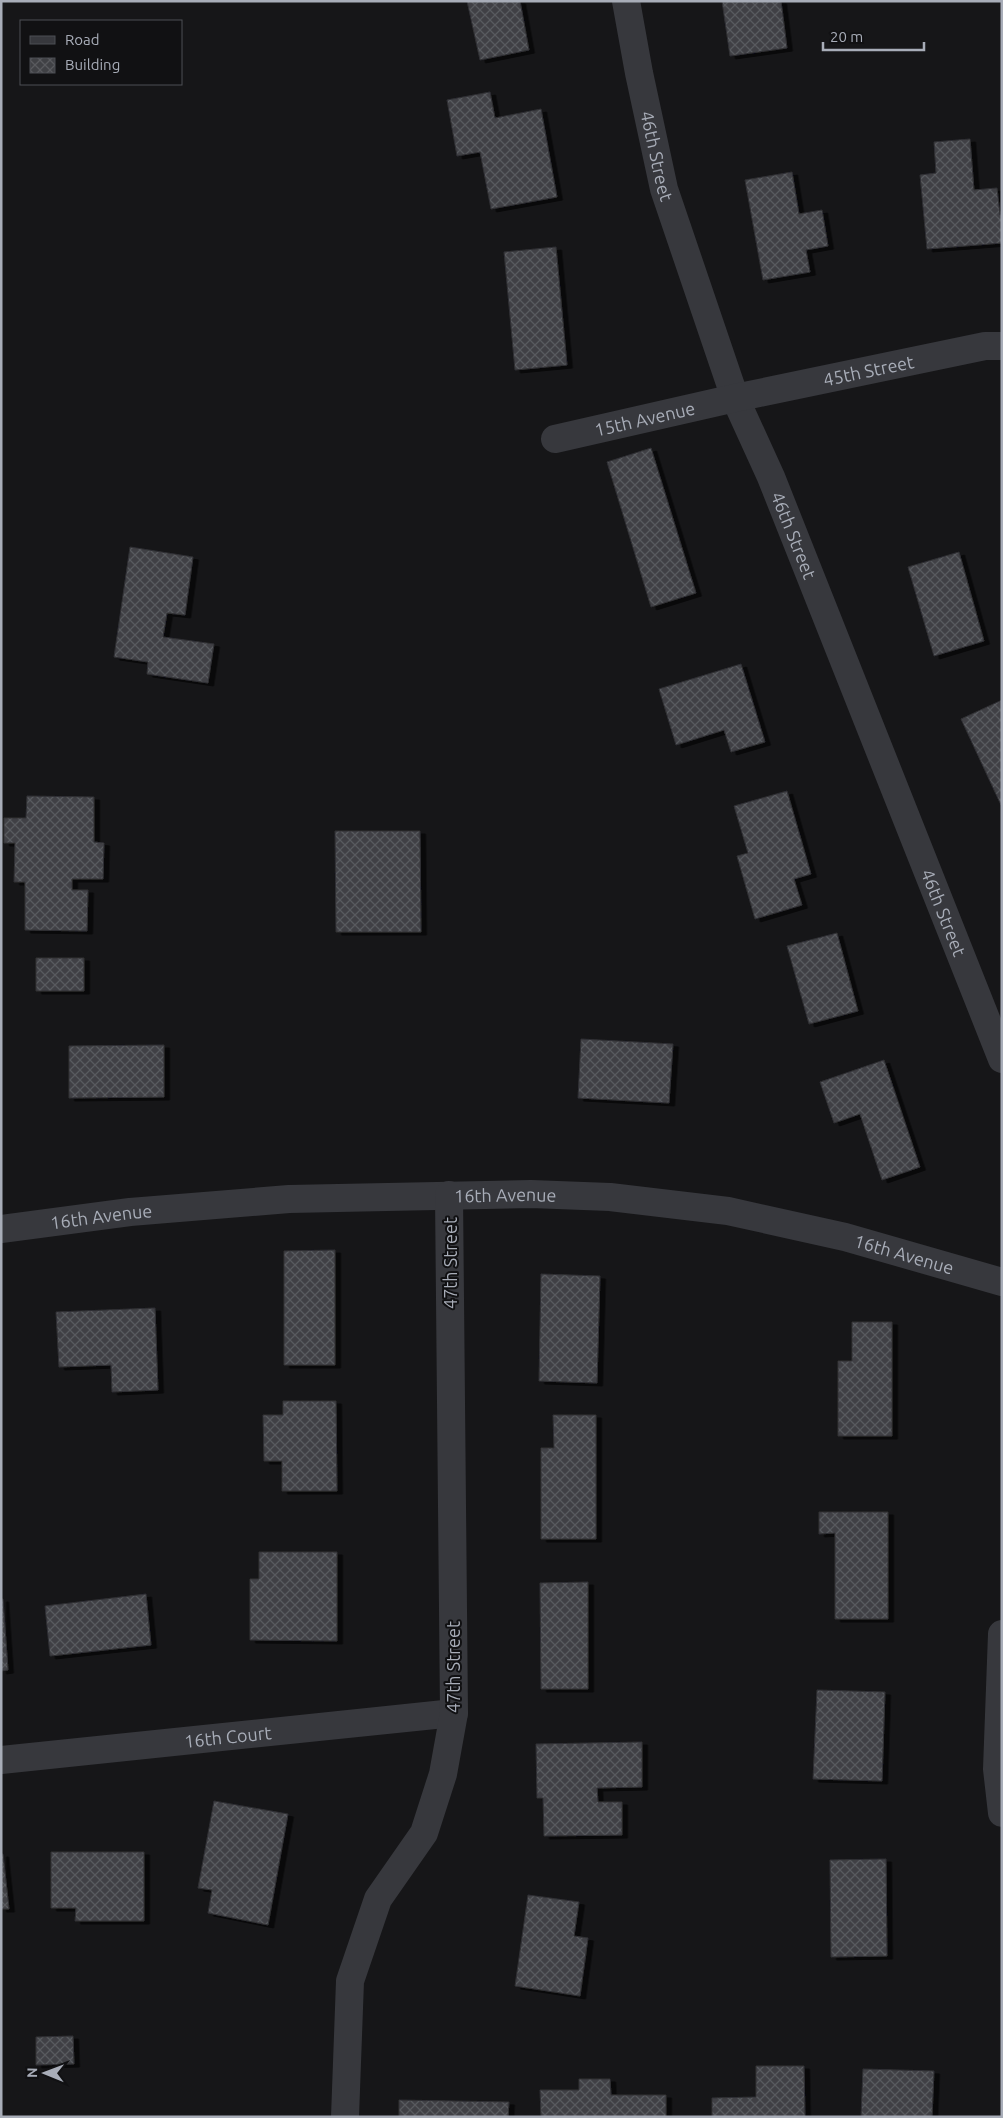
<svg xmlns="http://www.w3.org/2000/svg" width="1003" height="2118" font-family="Ubuntu,sans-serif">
	<defs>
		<pattern id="building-cross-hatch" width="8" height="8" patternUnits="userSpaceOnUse" patternTransform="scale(1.25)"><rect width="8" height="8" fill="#404145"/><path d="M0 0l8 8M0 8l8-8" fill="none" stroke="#595a5e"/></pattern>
		<filter id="shadow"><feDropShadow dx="5.5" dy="3" stdDeviation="0" flood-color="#0009"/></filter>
	</defs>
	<rect width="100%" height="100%" fill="#161618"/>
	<path fill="url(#building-cross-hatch)" stroke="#303034" filter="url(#shadow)" d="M467,1H520L529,50L480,60Z
		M722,1H781L787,48L730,56Z
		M490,92L495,118L541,109L557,197L491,209L480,152L457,156L447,100Z
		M970,139L974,190L997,188L1000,215H1002V243L927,249L920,175L936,173L934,142Z
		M792,172L799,214L822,210L828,246L806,250L810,272L763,280L745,180Z
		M556,247L567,365L515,370L504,252Z
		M651,448L696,593L651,607L607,462Z
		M130,547L193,557L185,615L167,613L163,637L214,644L208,683L147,674L148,662L114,657Z
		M959,552L984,641L934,656L908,567Z
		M741,664L765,742L731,752L724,730L676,745L659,689Z
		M1002,700V804L1001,805L961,719Z
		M787,791L811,874L794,879L802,905L755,919L737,856L748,853L734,806Z
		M27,796L94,797V842L104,843L103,879H72V890H88L87,931L25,930V882H14L15,843H4V818H26Z
		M335,831H420L421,932H336Z
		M837,933L858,1011L809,1024L787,946Z
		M36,958H84V991H36Z
		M581,1039L673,1044L669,1103L578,1098Z
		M164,1045V1097L69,1098V1046Z
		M884,1060L920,1167L882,1180L860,1114L834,1123L820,1082Z
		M335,1250V1365H284V1251Z
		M541,1274L600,1276L597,1383L539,1381Z
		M155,1308L158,1390L112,1392L111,1365L59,1367L56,1312Z
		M852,1322H892V1436H838V1361H852Z
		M283,1401H336L337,1491H282V1461H264L263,1415H283Z
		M553,1415H596V1539H541V1448H554Z
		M819,1512H888V1619H835V1533L819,1534Z
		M259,1552H337V1641L250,1640V1579H259Z
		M588,1582V1689H541L540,1583Z
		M146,1594L151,1645L50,1656L45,1606Z
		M1,1599H3L8,1670L1,1671Z
		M817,1690L885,1692L882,1781L813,1779Z
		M642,1742V1787L597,1788L598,1802H622V1835L544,1836L543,1798H537L536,1744Z
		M214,1801L288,1814L268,1925L208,1913L212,1890L198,1888Z
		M51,1852H144V1921H75L76,1908H51Z
		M1,1854H3L9,1909H1Z
		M886,1859L887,1956L831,1957L830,1860Z
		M528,1895L579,1902L574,1936L588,1938L580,1996L515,1986Z
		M73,2036L74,2064L36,2065V2037Z
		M756,2066H804L805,2117H712V2098L756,2097Z
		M863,2069L934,2071L932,2117H861Z
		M579,2079H610L611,2095H666V2117H541L540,2090H579Z
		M399,2100L509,2102L508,2117H399Z"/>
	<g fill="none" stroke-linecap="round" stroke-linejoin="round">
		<g stroke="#37383d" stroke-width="28">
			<path id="s1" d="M626,1L639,73L664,189L735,398L771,477L1002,1059"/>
			<path id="s2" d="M555,439L735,398L985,346H1002"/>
			<path id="s3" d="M1,1229L130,1212L289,1199L531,1194L610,1197L728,1211L845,1237L1002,1282"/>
			<path d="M1002,1634L997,1769L1002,1813"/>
			<path id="s4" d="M1,1760L454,1713"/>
			<path d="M345,2117L350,1981L378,1899L424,1833L443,1774L454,1713L449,1195"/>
		</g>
	</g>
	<g text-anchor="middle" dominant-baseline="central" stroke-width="4" stroke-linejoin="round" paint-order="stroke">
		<g font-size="18" fill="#a8adb8" stroke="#111113">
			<text stroke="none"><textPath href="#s1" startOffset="158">46th Street</textPath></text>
			<text stroke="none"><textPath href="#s2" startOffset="321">45th Street</textPath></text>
			<text stroke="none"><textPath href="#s2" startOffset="92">15th Avenue</textPath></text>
			<text stroke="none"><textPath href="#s1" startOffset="562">46th Street</textPath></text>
			<text stroke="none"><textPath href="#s1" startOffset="968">46th Street</textPath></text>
			<text stroke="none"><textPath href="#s3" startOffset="506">16th Avenue</textPath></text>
			<text stroke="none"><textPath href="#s3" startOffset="101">16th Avenue</textPath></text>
			<text stroke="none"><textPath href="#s3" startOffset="911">16th Avenue</textPath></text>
			<text transform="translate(450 1263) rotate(-90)">47th Street</text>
			<text transform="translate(453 1667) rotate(-90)">47th Street</text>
			<text stroke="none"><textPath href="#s4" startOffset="228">16th Court</textPath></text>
		</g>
	</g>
	<rect width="1003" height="2118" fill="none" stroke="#a8adb8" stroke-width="5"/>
	<rect x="20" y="20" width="162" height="65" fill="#111113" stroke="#4d4f55"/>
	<rect x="30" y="36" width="25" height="8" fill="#37383d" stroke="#4d4f55"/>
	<text x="65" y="45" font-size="15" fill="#a8adb8">Road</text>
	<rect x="30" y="58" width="25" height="15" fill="url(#building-cross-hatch)" stroke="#4d4f55"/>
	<text x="65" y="70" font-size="15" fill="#a8adb8">Building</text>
	<g transform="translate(45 2073) rotate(271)" stroke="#111113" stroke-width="4" paint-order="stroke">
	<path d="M0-4L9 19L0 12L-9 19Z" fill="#a8adb8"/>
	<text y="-8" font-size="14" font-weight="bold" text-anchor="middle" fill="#a8adb8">N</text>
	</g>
	<path d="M823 42v8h101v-8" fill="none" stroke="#a8adb8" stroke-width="2.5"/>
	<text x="830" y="42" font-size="15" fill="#a8adb8" stroke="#111113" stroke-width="4" paint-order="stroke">20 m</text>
</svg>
